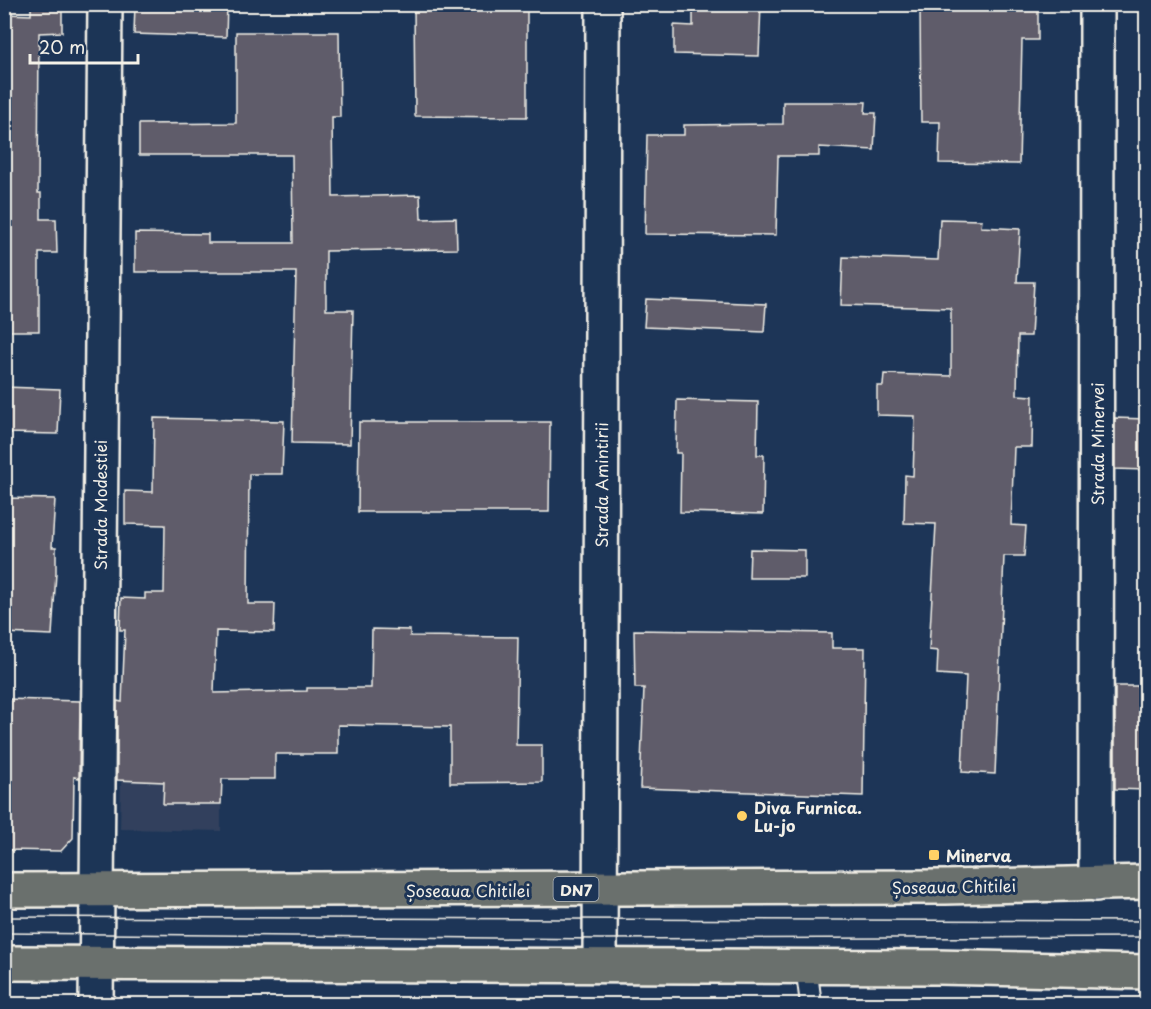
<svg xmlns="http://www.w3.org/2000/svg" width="1151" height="1009" font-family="'Playpen Sans',sans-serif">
	<rect width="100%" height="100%" fill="#1d3557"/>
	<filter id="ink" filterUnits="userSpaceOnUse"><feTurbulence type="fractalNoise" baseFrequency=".0167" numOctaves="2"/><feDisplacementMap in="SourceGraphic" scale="12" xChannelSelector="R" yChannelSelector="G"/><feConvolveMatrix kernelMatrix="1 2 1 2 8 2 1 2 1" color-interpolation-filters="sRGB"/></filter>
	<g filter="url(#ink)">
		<path fill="#30415d" d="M121,780L164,782V804H221V831L120,829Z"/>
		<path fill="#5e5c6a" stroke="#f4f1e8" stroke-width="1.5" d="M31,4H62V32L39,33L38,193H41V219H56L57,253H39V331H4L5,14L31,15Z
			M135,4H227L226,37L134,34Z
			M414,4H527V117L415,116Z
			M693,4H761L759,56L674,54V25L693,26Z
			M954,4H1030V8L1038,9V40H1022L1019,164L939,163L940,122H921L920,7L954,8Z
			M236,32H339L340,117H332L333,197L420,195L421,219L456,218L457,249L326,251V310H353L350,444L292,443L296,272H135V233L208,234V243H293L292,155H139V124L236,123Z
			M783,102H866L865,113H876L874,150L819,147V156H778L776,235L645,234L647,135H684V125L783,124Z
			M940,219L982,220L981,227L1020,229L1017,282H1034L1031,336H1018L1017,395L1033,396L1032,447H1014L1011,525L1026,526L1024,556H1004L995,774L962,772L966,676L937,674L938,651L929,650L936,524L904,523L905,475L913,476L915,416L877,415V386H883L884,374L951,376V308L841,305L843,257L938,260Z
			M646,299L766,304L764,332L644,327Z
			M4,387L60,389L58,434L4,433Z
			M677,400L758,402L757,455H764L763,514L680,512L681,453H676Z
			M154,418L284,421L282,474H249L248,604H275L274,632L216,631L214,693L307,691V688H371L372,629L410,630V636L518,637L516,745H542V782L450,783V727L338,725V754H275V779H222L221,804H163L164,782L117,780V701L122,702L125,630H120L121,598L145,599V593H164L165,525L125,524V491L153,492Z
			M1115,418L1146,419V470L1115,469Z
			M359,422H550L549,512H358Z
			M4,498L55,499L52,547H56V573L52,635L4,633Z
			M750,549L805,550V578H749Z
			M634,630L832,633V648H865L863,796L640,788L644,688H635Z
			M1115,686H1146V790L1115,789Z
			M4,699L80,701L79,778L74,777L73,838L61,851L4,850Z"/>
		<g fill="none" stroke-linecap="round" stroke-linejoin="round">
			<g stroke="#f4f1e8" stroke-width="24">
				<path id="service" d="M806,966L811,1004"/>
			</g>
			<g stroke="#f4f1e8" stroke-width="38">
				<path id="minor" d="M1096,884L1097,4
					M600,965L603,4
					M96,1004L105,4"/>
			</g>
			<g stroke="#f4f1e8" stroke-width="38">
				<path id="primary" d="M4,890L946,887L1146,882
					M4,963L937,967L1146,972"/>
			</g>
			<use href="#service" stroke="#1d3557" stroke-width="20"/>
			<use href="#minor" stroke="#1d3557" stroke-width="33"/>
			<use href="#primary" stroke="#6b706d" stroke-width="33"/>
			<path stroke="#f4f1e8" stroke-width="1.5" d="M4,917L1146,921
				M4,933L600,939L1146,937"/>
		</g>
	</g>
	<g fill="#ffd166" stroke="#1d3557" stroke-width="2">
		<circle cx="742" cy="816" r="6"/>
		<rect x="928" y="849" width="12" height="12" rx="3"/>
	</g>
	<g text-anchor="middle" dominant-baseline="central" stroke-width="6" stroke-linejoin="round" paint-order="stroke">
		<rect fill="#1d3557" stroke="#b4b9bc" stroke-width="1.5" x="553.5" y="877" width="45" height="24" rx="4.5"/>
		<g font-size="15" font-weight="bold" fill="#f4f1e8">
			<text x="576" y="889">DN7</text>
		</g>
		<g font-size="16" fill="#f4f1e8" stroke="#1d3557">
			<text transform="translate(1097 444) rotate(-90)">Strada Minervei</text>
			<text transform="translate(601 485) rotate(-90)">Strada Amintirii</text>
			<text transform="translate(100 505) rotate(-90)">Strada Modestiei</text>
			<text transform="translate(954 886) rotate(-1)">Șoseaua Chitilei</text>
			<text x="468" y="890">Șoseaua Chitilei</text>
		</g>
		<g font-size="16" font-weight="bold" fill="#f4f1e8" stroke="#1d3557" text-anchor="start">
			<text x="754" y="807">Diva Furnica.<tspan x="754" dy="18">Lu-jo</tspan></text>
			<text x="946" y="855">Minerva</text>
		</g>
	</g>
	<rect width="1151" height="1009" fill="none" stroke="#1d3557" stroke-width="24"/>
	<rect x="12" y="12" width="1127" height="985" fill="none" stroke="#f4f1e8" stroke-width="2" filter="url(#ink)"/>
	<path d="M30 54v9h108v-9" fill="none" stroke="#f4f1e8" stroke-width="3"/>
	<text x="39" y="54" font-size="18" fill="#f4f1e8" stroke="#1d3557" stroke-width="4.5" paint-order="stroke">20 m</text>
</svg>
